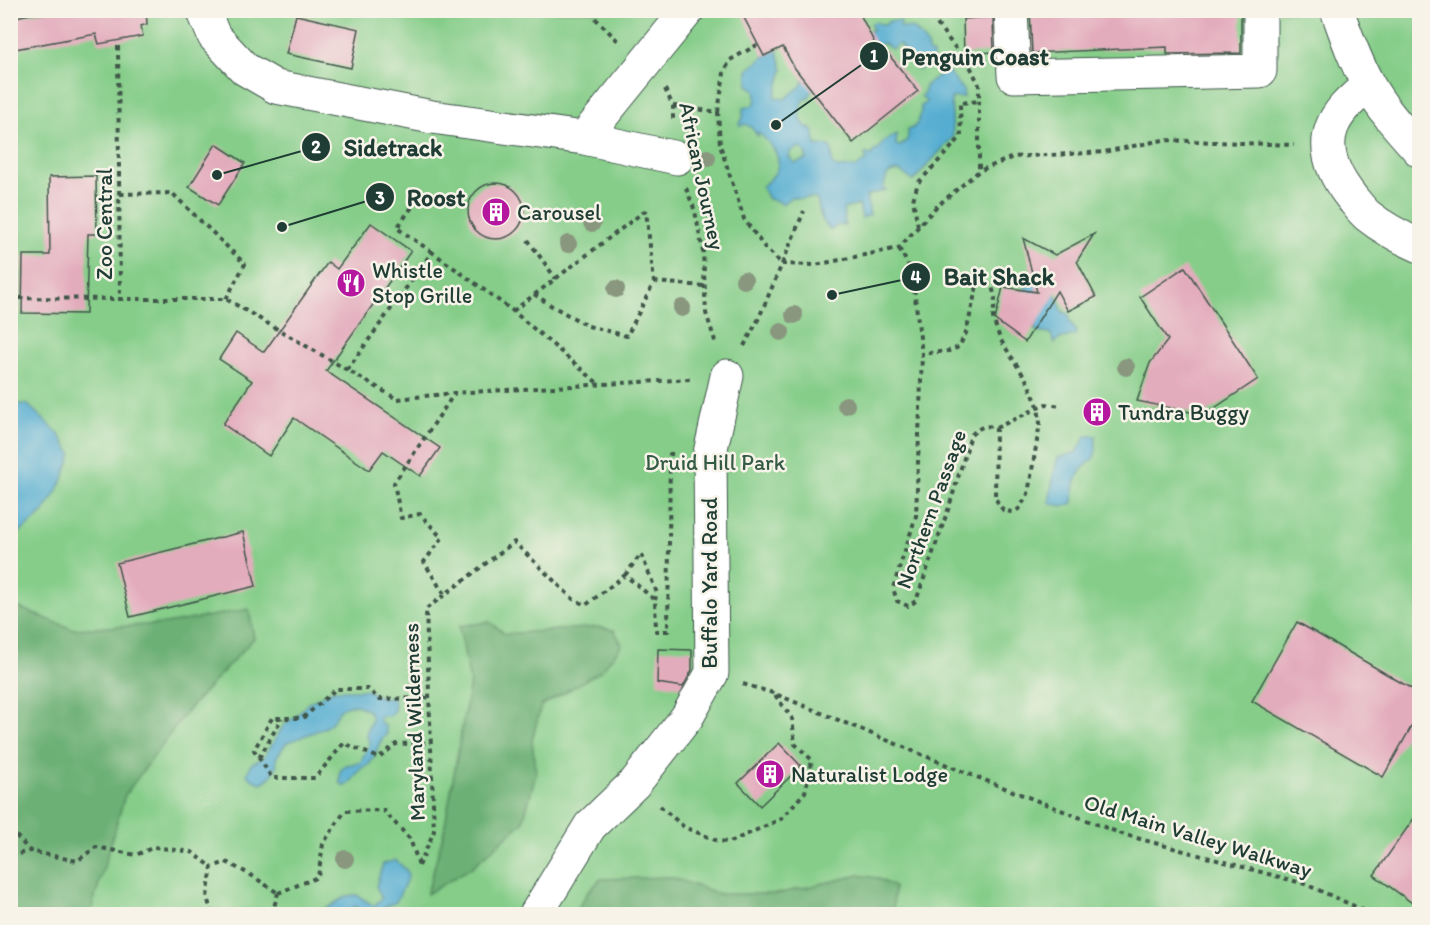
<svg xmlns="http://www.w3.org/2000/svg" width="1430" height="925" font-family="Itim,sans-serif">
	<rect width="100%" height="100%" fill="#f7f3e8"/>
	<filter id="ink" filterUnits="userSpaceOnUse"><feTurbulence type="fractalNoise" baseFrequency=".0167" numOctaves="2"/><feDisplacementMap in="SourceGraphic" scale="12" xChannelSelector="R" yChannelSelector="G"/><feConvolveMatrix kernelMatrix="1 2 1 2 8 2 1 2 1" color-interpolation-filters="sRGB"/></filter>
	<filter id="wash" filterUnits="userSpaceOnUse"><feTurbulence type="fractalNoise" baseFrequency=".008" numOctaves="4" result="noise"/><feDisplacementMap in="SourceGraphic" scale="24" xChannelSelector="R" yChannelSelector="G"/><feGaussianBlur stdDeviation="1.35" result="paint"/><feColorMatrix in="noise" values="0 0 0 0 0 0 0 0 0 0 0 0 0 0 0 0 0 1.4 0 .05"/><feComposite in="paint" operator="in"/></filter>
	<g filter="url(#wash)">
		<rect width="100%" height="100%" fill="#f2e1c5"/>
		<path fill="#85cd89" stroke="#52855e" stroke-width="1.5" d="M10,11H1419V914H11Z"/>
		<path fill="#6cb075" stroke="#467654" stroke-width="1.5" d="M10,604L72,629L166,624L249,609L254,638L186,712L125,795L93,904L92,914H11Z
			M490,622L505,634L598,627L614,630L622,645L601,671L541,706L532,740L536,774L523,822L471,868L427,894L444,831L470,682L459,626Z
			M859,875L877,878L894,887L893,914H574L588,892L601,879L670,877L720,894H777Z"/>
		<path fill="#54add1" stroke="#3a7582" stroke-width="1.5" fill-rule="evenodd" d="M889,21H901L900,27L914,29L926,43L929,53L933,54V58L919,70L899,44L892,49L883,43L877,45L814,86L808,99L805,98C797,109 798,126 813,130L816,145L830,146L832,151V164L837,168L857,167L866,160L865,154L872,155L875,150H879L883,142L897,134L896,145L900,146C907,142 909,138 908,130C918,127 921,116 921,106L925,104L926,101L921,96L924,93L925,86L946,69L963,90L964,97L951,98L953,137L913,181L900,171L892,172L887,175L883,188L886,190L866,196L870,215L862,218L859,205L843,209L845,225H838L831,230C820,220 820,213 817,199C808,196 800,201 791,197L782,204L778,201L768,199L762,187C766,182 772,178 775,173C785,157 769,142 758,132V136L751,127L745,124L740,126L739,123L743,119V108L754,105L756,99L755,90L748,85V70L763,57L777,49L783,69L775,97L785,99L802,85L805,77L801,67L873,29L870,24L874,22L885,25ZM800,147L805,152L807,159L795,163L789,157L790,152Z
			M1035,278C1052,289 1057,292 1062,311L1069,315V320L1076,331L1075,335L1059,339L1055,343L1050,333H1041L1035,330L1034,313L1023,291L1030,281L1033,282Z
			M11,403L28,405L58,433L72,454L61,484L43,513L11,540Z
			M1086,436H1096C1095,442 1097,450 1095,455C1092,461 1086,465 1082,469C1075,478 1073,492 1073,503L1065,506L1051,504L1049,502C1051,495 1055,461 1058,458C1062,456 1072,454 1077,452Z
			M333,690H367L380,697L393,698L395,706L393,713L388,716H380L379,721L385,726L387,734C377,741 378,753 370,763C365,770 369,763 362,768C355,773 356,779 345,786L340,783V771L346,765L360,763L370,743C364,734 368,728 372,719L369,711L357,705H348L341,708L332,722L324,728L286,743L276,758C279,769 271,778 261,783L253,780L247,775L251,764L264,757L284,725L295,717L308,703Z
			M396,860L407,871L408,877L396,902L369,914H363L356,906L342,914H308L329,907L346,896L357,895L374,906L382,898L376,886L383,864Z"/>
		<g id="blocks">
			<path fill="#e3acbd" d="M51,10H146L147,24L141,26L143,36L99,44L96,34L15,49L10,18Z
				M740,10H858L880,54L885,50L918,91L853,143L794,67L783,47L764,56Z
				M1030,10H1241V53L1167,54V47L1032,53Z
				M296,15L359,29L351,68L286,54Z
				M993,17L994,52L964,54L963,19Z
				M216,144L245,163L218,205L189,187Z
				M96,176L97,234H88L86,314L22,313L23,255H50L49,177Z
				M468 211a28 28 0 1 1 56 0a28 28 0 1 1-56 0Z
				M371,223L411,251L326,371L440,448L420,476L383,451L369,470L294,418L269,456L223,424L252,381L219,359L236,333L264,352L328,262L337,269Z
				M1094,234L1077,261L1096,297L1068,311L1057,291L1025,342L995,320L1003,287L1037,292L1023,238L1055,255Z
				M1185,267L1258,379L1204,415L1137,401L1150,363L1168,340L1140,297Z
				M243,532L256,586L130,617L117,563Z
				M1297,622L1419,693V713L1383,777L1252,701Z
				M658,649L692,650V670L683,687L657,683Z
				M779,743L801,766L760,806L738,783Z
				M1419,811V908L1374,875Z"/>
		</g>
	</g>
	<g filter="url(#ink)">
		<use href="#blocks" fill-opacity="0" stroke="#3f564a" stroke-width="1.5"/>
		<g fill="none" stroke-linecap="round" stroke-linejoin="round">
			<g stroke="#3f564a" stroke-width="35">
				<path id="minor" d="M203,10L214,36L245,69L276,87L432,117L584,138L688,10
					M1011,10L1014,76L1260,71V10
					M1337,10C1346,35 1355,61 1368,84C1381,108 1401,130 1420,151
					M1368,85C1355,97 1339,109 1332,127C1322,153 1336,178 1352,198C1357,204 1362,211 1368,216C1383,228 1402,238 1420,246
					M584,138L677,158
					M536,914L590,826L635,783L687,717L712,673L710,453L727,376"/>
			</g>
			<path stroke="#3f564a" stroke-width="4" stroke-dasharray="4.5 4.5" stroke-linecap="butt" d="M595,10L594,17L619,42
				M926,10L971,68L979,85V171
				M118,46L120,299H226L397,399L454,393L691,379
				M665,89L673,106V122
				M673,106L718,112L720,145L744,219L765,248L782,264L804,211
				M718,112L724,73L730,60L757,45
				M686,188L695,211L703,252L706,313L716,344
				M120,194L172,193L245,264L226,299
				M918,226L913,200L918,183L961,137L960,103L980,101
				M528,240L556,279
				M899,248L912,272L922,354L916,516L893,588L897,601L908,606L916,601L949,507L971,435C980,427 985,424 996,428L995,498L1003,510L1011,512L1019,509L1028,494L1040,423L1038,406L1027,381L1000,339L993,318L995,298L992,286L984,281L977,285L966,333L959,347L949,351L922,354
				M432,252L397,228C418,199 421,188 458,198
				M654,282L704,286
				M534,294L552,306L588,326L627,336L654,282L646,210
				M10,298L120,299
				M513,311L646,210
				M744,346L758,320L782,264L815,265L899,248L936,207L979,171L1013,157L1104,152L1163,140L1294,145
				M347,370L432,252L513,311L600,385
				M625,575L641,554L657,593L655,600
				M444,594L424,562L442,538L420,514L401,518L394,483L454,394
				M743,684L773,693L964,772L1122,834L1305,884L1372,914
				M428,698L379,699L368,689H336L303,718H272L254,750L272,778H315L344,743L379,758L396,744L430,743
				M259,758L282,718
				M660,806L684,827L718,841L730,842L781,819L805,792L812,760L795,744L792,718L775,695
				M10,829L30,851
				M10,856L30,851L77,861L96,847L136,855L154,847L192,852L212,867
				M419,866L434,831L426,609L514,542L573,599L586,605L625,575L655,600L656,631H668L670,454H676
				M278,893L318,877L323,844L345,811L383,810L410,839L419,865
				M212,914L207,897L212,867L226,862L251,875L278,893
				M272,914L278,893"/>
			<use href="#minor" stroke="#fff" stroke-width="33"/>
			<path stroke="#3f564a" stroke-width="4" stroke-dasharray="4.5 4.5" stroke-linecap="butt" d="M996,428L1046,404L1062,406"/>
		</g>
		<g fill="#89977f">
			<circle cx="707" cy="158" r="9"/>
			<circle cx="592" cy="223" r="9"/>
			<circle cx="568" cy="244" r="9"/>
			<circle cx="744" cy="280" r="9"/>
			<circle cx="616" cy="289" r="9"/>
			<circle cx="682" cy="308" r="9"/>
			<circle cx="794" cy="315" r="9"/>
			<circle cx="781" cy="332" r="9"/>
			<circle cx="1126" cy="367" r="9"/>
			<circle cx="846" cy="405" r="9"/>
			<circle cx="345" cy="859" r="9"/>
		</g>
	</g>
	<defs>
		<g id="building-disc" transform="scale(1.5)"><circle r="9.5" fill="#b5179e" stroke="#f7f3e8"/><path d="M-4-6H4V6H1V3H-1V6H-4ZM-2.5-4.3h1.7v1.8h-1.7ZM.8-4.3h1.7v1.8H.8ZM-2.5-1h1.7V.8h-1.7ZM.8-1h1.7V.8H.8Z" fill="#fff"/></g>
		<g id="restaurant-disc" transform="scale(1.5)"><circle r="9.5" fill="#b5179e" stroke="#f7f3e8"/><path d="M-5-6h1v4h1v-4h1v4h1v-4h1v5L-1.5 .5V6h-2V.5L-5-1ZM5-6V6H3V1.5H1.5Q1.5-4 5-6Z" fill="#fff"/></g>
	</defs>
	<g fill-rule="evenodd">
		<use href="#building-disc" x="496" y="212"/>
		<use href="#restaurant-disc" x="351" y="283"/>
		<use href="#building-disc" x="1097" y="412"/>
		<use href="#building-disc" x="770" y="774"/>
	</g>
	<g text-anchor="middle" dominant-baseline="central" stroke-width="5" stroke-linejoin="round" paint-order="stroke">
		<g font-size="22" fill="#1f3d34" stroke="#f7f3e8">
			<text transform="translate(702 176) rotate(78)">African Journey</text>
			<text transform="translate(104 224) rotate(-90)">Zoo Central</text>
			<text transform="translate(931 509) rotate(-70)">Northern Passage</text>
			<text transform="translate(709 583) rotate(-90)">Buffalo Yard Road</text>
			<text transform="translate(414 722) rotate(-92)">Maryland Wilderness</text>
			<text transform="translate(1198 836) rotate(17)">Old Main Valley Walkway</text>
		</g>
		<g font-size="22" fill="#1f3d34" stroke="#f7f3e8" text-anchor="start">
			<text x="517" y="212">Carousel</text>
			<text x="372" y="270">Whistle<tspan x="372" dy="25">Stop Grille</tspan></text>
			<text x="1118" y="412">Tundra Buggy</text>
			<text x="791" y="774">Naturalist Lodge</text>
		</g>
		<g font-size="22" fill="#335a45" stroke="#f7f3e8">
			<text x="715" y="462">Druid Hill Park</text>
		</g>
	</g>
	<path fill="none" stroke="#1f3d34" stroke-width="2" d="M776 125L874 56M217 175L316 147M282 227L380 197M832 295L916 277"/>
	<g fill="#1f3d34" stroke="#f7f3e8" stroke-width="2">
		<circle cx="776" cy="125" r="6"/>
		<circle cx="217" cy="175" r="6"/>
		<circle cx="282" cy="227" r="6"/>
		<circle cx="832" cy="295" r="6"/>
		<circle cx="874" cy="56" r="15"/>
		<circle cx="316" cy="147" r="15"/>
		<circle cx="380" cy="197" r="15"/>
		<circle cx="916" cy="277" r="15"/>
	</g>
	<g font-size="18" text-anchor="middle" font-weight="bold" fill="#fff">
		<text x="874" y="62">1</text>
		<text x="316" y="153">2</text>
		<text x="380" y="204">3</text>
		<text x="916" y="283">4</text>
	</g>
	<g font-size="24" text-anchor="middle" font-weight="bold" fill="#1f3d34" stroke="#f7f3e8" stroke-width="5" stroke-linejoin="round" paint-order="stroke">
		<text x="975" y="65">Penguin Coast</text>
		<text x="393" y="156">Sidetrack</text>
		<text x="436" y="206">Roost</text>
		<text x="999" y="285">Bait Shack</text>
	</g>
	<rect width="1430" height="925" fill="none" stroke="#f7f3e8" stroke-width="36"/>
</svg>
